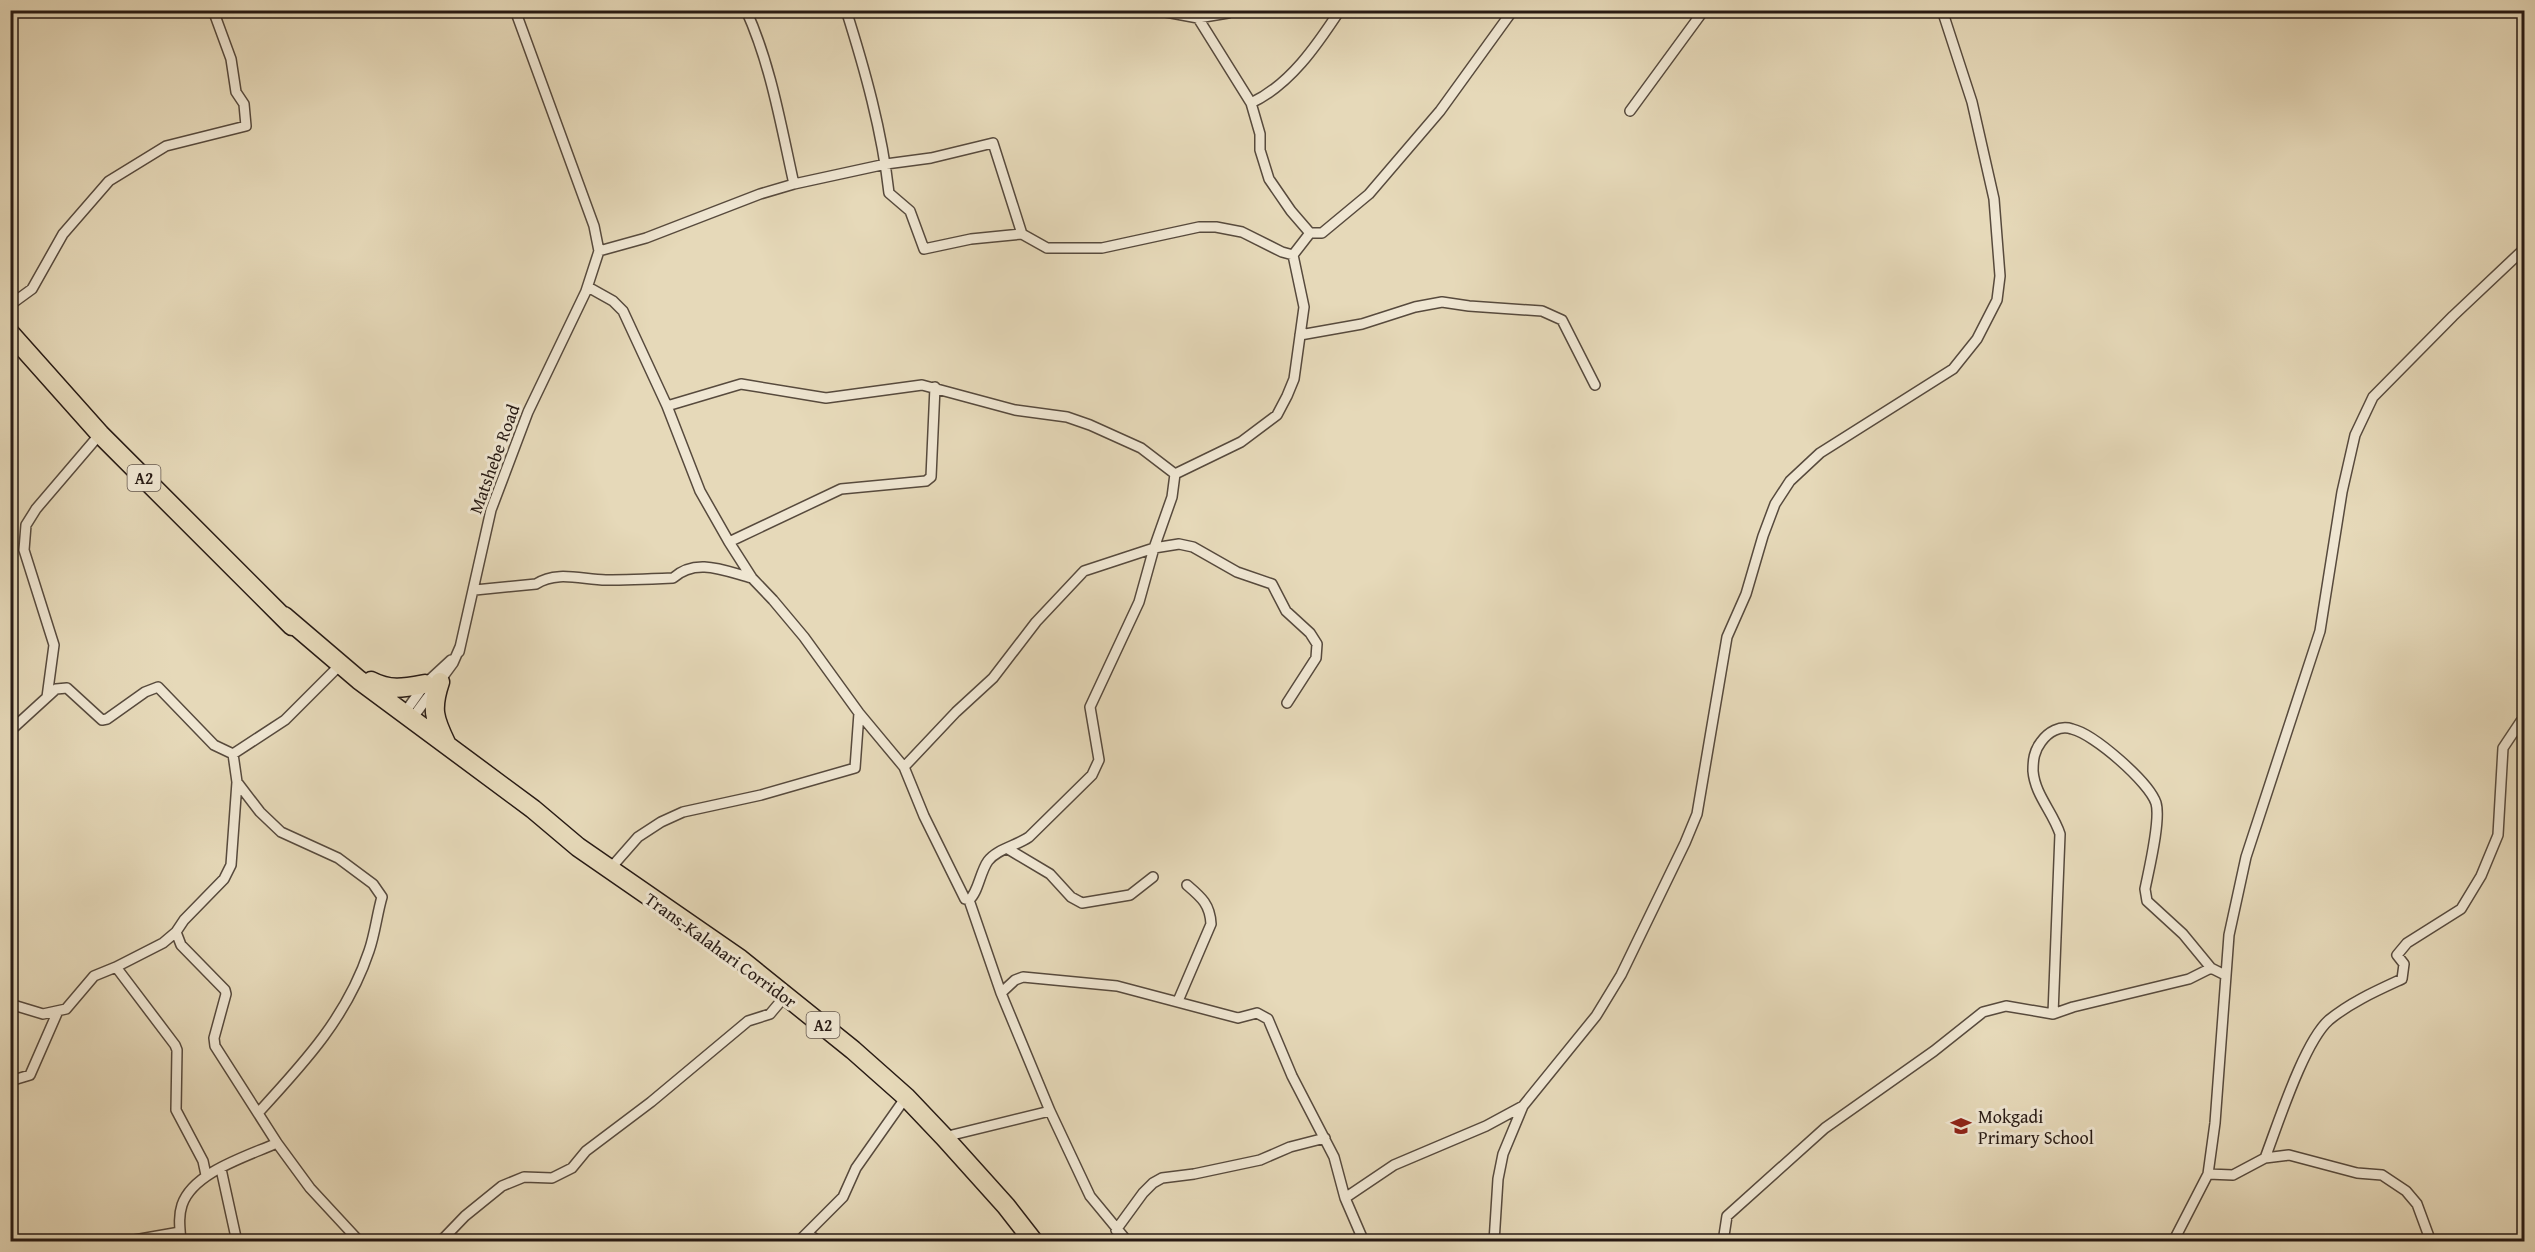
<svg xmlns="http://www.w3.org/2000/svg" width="2535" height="1252" font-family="'Gentium Book Plus',serif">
	<rect width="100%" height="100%" fill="#e6d9b9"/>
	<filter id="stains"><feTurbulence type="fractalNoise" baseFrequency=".00333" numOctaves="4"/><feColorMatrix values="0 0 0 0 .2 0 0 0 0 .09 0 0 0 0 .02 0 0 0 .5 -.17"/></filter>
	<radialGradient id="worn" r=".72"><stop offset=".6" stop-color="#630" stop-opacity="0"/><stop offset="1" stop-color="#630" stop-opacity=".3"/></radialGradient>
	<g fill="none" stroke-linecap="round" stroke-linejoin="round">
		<g stroke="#574a3d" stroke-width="12">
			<path id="street" d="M515,10L594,226L599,251L586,291
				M746,10C771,65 781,126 794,184
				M846,10C865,70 882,131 889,193L910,211L924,249L971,239L1022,234L1047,248H1102L1199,227H1216L1242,232L1282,252L1293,255
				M1155,10L1198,18L1228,13L1229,10
				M1198,18L1251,103
				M1630,111L1704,10
				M1310,233H1322L1369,194L1440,111L1513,10
				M1310,233L1291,211L1269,179L1260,150V134L1251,103C1290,85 1317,45 1340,10
				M599,251L646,238L760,194L794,184L886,164L931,158L993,143L1022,234
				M10,305L32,289L63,234L109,181L166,146L246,126L244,104L236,92L231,59L213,10
				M1300,335L1362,324L1415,307L1442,302L1469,306L1542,311L1562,320L1595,385
				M667,406L741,384L826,398L922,385L1015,410L1067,417L1090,425L1141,448L1175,474
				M729,542L841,489L926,481L931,477L935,387
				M475,590L536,584C557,570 583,580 606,580C628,580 651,579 673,578C696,557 725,571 752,578
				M459,652L491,510L528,412L588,287L613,301L623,311L667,406L700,491L729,542L752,578L773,600L804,637L859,713L904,767L924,816L965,899L969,900L1001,993L1050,1111L1090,1196L1128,1242
				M340,665L285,720L233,754L237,782L231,865L224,879L184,920L176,932L181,945L225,990L226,994L214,1038L215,1046L277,1143L310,1188L360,1242
				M47,697L54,645L24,550L26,525L36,509L100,434
				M403,715L425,684L451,660
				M411,720L453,663L460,647
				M10,731L56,689L67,688L102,720L107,719L145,692L158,687L214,745L233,754
				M904,767L956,712L993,678L1036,622L1084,571L1154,548L1172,497L1175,474L1241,442L1277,415L1287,396L1294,379L1304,307L1293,255L1310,233
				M237,782L260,812L281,832L338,858L373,884L382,897C377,914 375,934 369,951C347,1017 304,1063 258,1113
				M1008,849L1050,874L1071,897L1082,903L1130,895L1153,877
				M609,870L638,837L661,822L683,812L761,795L855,768L859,713
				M969,900C978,893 980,872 988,861C997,849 1016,846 1029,837L1092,775L1099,760L1090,707L1139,602L1154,548L1179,544L1193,547L1237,572L1272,584L1286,611L1310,633L1317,644L1316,658L1287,703
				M176,932L163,943L116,967L175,1045L177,1050L176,1110L203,1161L206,1175
				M1001,993L1015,980L1023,977L1117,986L1238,1018L1257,1013L1268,1019L1292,1076L1334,1157L1345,1198L1364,1242
				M1178,1001L1211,924C1210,904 1201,897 1187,885
				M10,1004L43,1014L66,1009L94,976L116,967
				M2053,1014L2060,834C2053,812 2035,795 2033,771C2033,760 2034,751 2041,742C2048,732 2060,725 2072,729C2094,734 2149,782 2156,803C2161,820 2149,869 2145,889L2147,901L2183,934L2211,968L2225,975
				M10,1081L30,1075L58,1011
				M944,1137L1050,1111
				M2265,1158C2278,1124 2304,1042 2329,1020C2351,1002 2376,991 2402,979L2404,964L2397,955L2407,943L2461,909L2481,876L2498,835L2503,748L2521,721H2524
				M221,1169L237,1242
				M2208,1174L2233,1175L2265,1158L2289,1155L2357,1173L2382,1175L2406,1191L2417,1204L2431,1242
				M1345,1198L1394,1165L1486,1126L1523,1106
				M1116,1230L1143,1193L1153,1183L1162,1178L1194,1174L1260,1160L1290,1147L1325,1138
				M808,1234L820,1242
				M123,1242L180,1232
				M181,1242C180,1229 178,1217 182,1205C193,1172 248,1156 277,1143
				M440,1242L465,1216L502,1186L524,1177L552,1178L572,1168L586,1151L651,1102L748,1021L770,1014L786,995
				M798,1242L843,1197L856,1168L906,1097
				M1494,1242L1498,1179L1503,1154L1523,1106L1596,1016L1621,975L1685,843L1697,814L1727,637L1746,594L1763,536L1775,504L1790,481L1820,453L1953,369L1977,339L1997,300L2000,276L1994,199L1972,102L1942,10
				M1723,1242L1727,1216L1825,1128L1934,1051L1983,1012L2006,1006L2053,1014L2073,1007L2189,979L2211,968
				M2173,1242L2208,1174L2215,1123L2229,935L2246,857L2320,631L2342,492L2355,435L2373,397L2453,316L2524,249"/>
		</g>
		<g stroke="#271a14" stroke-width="21">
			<path id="highway" d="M10,333L100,434L292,626
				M284,616L359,680L533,809L578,847L740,959L853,1050L906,1097L944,1137L1006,1206L1034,1242
				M371,681C390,691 404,688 425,684
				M440,682C431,709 434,718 446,743"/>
		</g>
		<use href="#street" stroke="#efe6d2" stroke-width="9"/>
		<use href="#highway" stroke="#e6d9b9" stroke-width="18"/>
	</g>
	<defs>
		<g id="school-bare" transform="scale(1.62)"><path d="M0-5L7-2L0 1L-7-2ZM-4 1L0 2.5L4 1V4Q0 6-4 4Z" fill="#8f2418" stroke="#efe6d2" stroke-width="2.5" paint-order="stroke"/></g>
	</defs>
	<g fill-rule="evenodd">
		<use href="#school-bare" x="1961" y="1126"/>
	</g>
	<g text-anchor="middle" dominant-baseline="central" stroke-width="6" stroke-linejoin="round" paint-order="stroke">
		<g fill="#efe6d2" stroke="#63574d" stroke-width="1.5">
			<rect x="127.5" y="465" width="33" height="26" rx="4.5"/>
			<rect x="806.5" y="1012" width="33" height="26" rx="4.5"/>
		</g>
		<g font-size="16" font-weight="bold" fill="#271a14">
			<text x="144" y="478">A2</text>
			<text x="823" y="1025">A2</text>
		</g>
		<g font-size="18" fill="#271a14" stroke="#efe6d2">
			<text transform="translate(494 459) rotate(-70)">Matshebe Road</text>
			<text transform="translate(721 950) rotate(36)">Trans-Kalahari Corridor</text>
		</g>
		<g font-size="18" fill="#271a14" stroke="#efe6d2" text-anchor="start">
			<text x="1978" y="1116">Mokgadi<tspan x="1978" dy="21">Primary School</tspan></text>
		</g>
	</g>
	<rect width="2535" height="1252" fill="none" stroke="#e6d9b9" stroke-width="36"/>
	<rect x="12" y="12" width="2511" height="1228" fill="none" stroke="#271a14" stroke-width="3"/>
	<rect x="18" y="18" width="2499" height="1216" fill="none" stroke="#271a14" stroke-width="1.5"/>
	<rect width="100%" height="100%" filter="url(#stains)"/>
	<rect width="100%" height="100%" fill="url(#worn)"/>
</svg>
